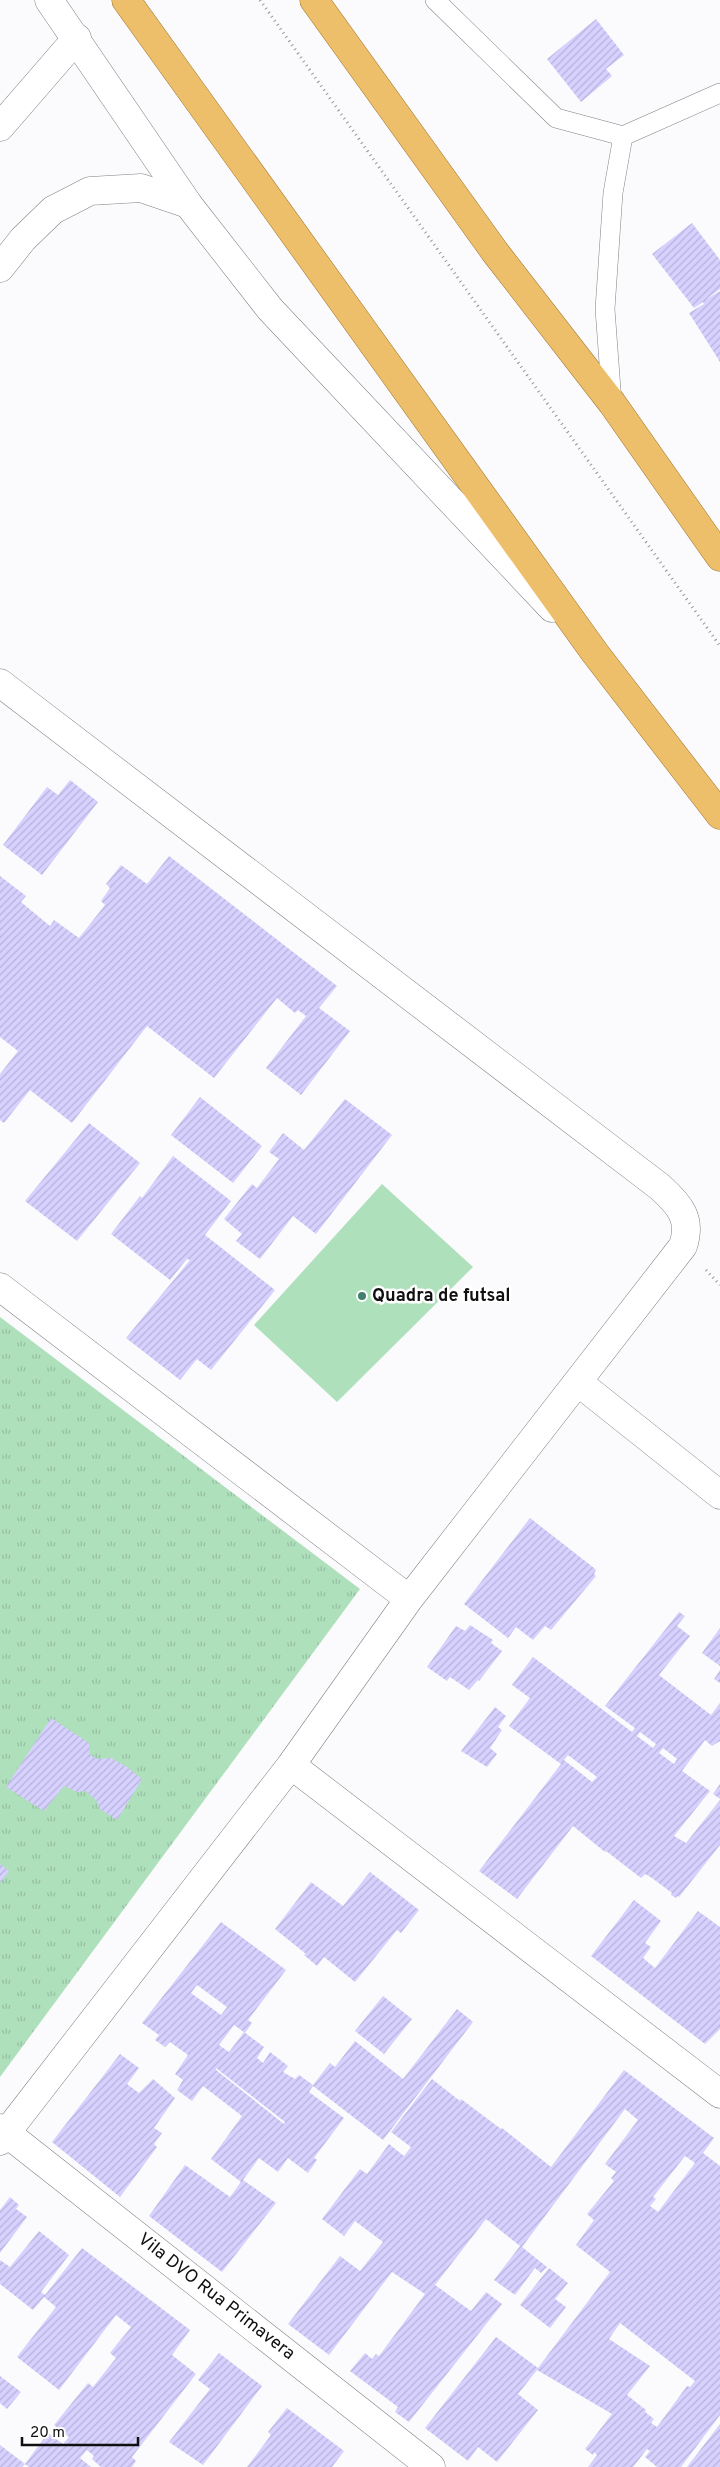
<svg xmlns="http://www.w3.org/2000/svg" width="720" height="2467" font-family="Overpass,sans-serif">
	<defs>
		<pattern id="park-tufts" width="24" height="20" patternUnits="userSpaceOnUse" patternTransform="scale(1.25)"><rect width="24" height="20" fill="#afe0bc"/><path d="M3 7l-1-3M5 7V3M7 7l1-3M15 17l-1-3M17 17v-4M19 17l1-3" fill="none" stroke="#96bfa1"/></pattern>
		<pattern id="building-hatch" width="6" height="6" patternUnits="userSpaceOnUse" patternTransform="scale(1.25)"><rect width="6" height="6" fill="#d6d1fe"/><path d="M-1 1l2-2M0 6l6-6M5 7l2-2" fill="none" stroke="#b7b2d9"/></pattern>
	</defs>
	<rect width="100%" height="100%" fill="#fbfbfd"/>
	<path fill="#afe0bc" d="M382,1184L473,1267L337,1402L254,1325Z"/>
	<path fill="url(#park-tufts)" d="M0,1317L360,1589L0,2077Z"/>
	<path fill="url(#building-hatch)" fill-rule="evenodd" d="M596,19L624,55L606,69L612,76L581,102L547,59Z
		M692,223L720,260V289L705,300L720,291V362L689,313L704,304L703,302L694,308L652,254Z
		M70,780L98,802L42,875L3,845L47,787L58,795Z
		M169,856L337,986L319,1008L350,1031L301,1095L266,1068L306,1016L298,1010L295,1013L277,998L214,1078L147,1026L72,1123L30,1090L4,1123L0,1120V1074L18,1051L0,1037V876L26,896L21,902L50,926L54,920L79,938L105,905L101,901L110,888L106,884L121,865L147,884Z
		M200,1097L262,1146L233,1183L171,1135Z
		M345,1099L392,1135L316,1234L293,1216L260,1259L236,1241L242,1234L224,1219L252,1184L257,1188L279,1159L269,1152L283,1133L304,1150Z
		M89,1123L140,1163L77,1241L25,1201Z
		M173,1156L231,1201L205,1235L275,1290L211,1370L197,1359L180,1380L126,1338L190,1260L187,1259L170,1280L111,1234L140,1196L142,1198Z
		M530,1518L594,1568L596,1570L594,1574L596,1576L551,1630L545,1626L533,1640L516,1627L508,1638L464,1604Z
		M679,1612L685,1616L677,1626L690,1636L659,1675L711,1715L720,1703V1741L712,1746L705,1740L682,1771L710,1791L674,1836L686,1843L720,1800V1845L679,1897L677,1896L676,1898L671,1895L672,1893L652,1878L645,1874L641,1878L606,1851L605,1852L573,1826L517,1899L479,1871L561,1764L509,1726L530,1698L512,1685L533,1657L632,1732L635,1728L605,1706ZM640,1732L656,1744L653,1748L637,1736ZM663,1748L677,1759L674,1764L659,1753ZM568,1755L597,1777L592,1782L564,1760Z
		M470,1625L493,1640L491,1643L502,1651L479,1681L478,1680L469,1690L450,1677L447,1681L427,1667L456,1626L465,1631Z
		M720,1628V1666L702,1653Z
		M720,1670V1683L714,1679Z
		M495,1707L506,1716L498,1727L502,1730L490,1748L497,1754L487,1767L461,1751Z
		M51,1718L89,1743L90,1755L98,1759L111,1758L127,1767L142,1779L117,1820L100,1809L97,1801L86,1791L77,1792L64,1786L44,1811L6,1787Z
		M720,1784V1799L713,1794Z
		M0,1864L9,1871L0,1883Z
		M370,1872L419,1910L401,1933L397,1930L355,1982L324,1957L317,1966L304,1955L306,1954L275,1929L311,1882L343,1906Z
		M634,1900L661,1921L645,1943L651,1947L643,1958L655,1968L698,1911L720,1927V2029L705,2044L591,1956Z
		M221,1922L286,1970L248,2020L252,2023L245,2033L234,2025L219,2045L229,2052L244,2032L264,2047L257,2058L263,2063L270,2052L288,2066L283,2072L295,2079L299,2075L313,2085L330,2063L335,2067L355,2041L403,2079L457,2009L473,2022L383,2140L313,2086L309,2092L344,2118L314,2158L317,2160L308,2173L288,2158L278,2172L259,2158L243,2180L276,2203L222,2272L149,2216L185,2165L230,2197L241,2182L211,2159L242,2116L203,2086L192,2101L177,2090L183,2080L175,2074L188,2055L170,2042L165,2047L155,2040L159,2035L142,2023ZM197,1985L227,2007L221,2015L191,1993ZM216,2068L285,2122L284,2124L216,2070Z
		M383,1996L412,2019L384,2054L355,2031Z
		M120,2054L139,2068L127,2084L139,2093L153,2079L175,2098L154,2128L162,2133L154,2144L157,2147L120,2197L52,2142Z
		M624,2070L714,2138L703,2153L720,2166V2415L681,2467H657L645,2457L650,2451L647,2449L633,2467H588L597,2455L594,2452L593,2455L585,2449L612,2414L537,2370L518,2394L538,2410L497,2462L478,2447L468,2461L425,2428L496,2337L538,2368L610,2272L576,2245L594,2220L587,2214L614,2181L611,2178L616,2172L605,2164L638,2120L625,2109L522,2247L547,2267L541,2273L535,2268L515,2295L494,2280L520,2246L486,2219L435,2285L471,2311L486,2292L502,2304L409,2422L395,2412L398,2407L350,2371L365,2353L372,2359L376,2354L379,2356L425,2294L392,2272L329,2355L288,2324L340,2256L360,2271L383,2242L355,2221L344,2236L322,2219L360,2169L367,2174L389,2144L404,2156L411,2147L391,2132L432,2079L460,2101L461,2099L501,2129L502,2128L551,2167ZM685,2156L695,2163L658,2212L650,2206L656,2199L653,2197ZM620,2323L695,2381L690,2387L687,2386L657,2427L651,2423L654,2419L645,2412L646,2410L627,2395L650,2366L609,2339Z
		M10,2197L19,2205L16,2209L27,2217L0,2253V2210Z
		M39,2231L69,2255L41,2292L45,2295L82,2248L190,2330L172,2355L196,2374L132,2457L136,2461L132,2467H101L92,2459L94,2456L87,2450L80,2458L91,2467H29L25,2464L22,2467H0V2445L25,2464L48,2433L63,2444L69,2437L54,2425L88,2383L93,2387L116,2358L110,2353L131,2327L116,2315L59,2390L17,2357L56,2307L44,2297L33,2310L0,2284V2260L10,2267Z
		M549,2268L568,2283L555,2299L566,2307L550,2328L520,2305Z
		M219,2353L262,2386L203,2465L169,2442L210,2389L198,2380Z
		M0,2376L21,2392L7,2409L0,2403Z
		M287,2408L344,2451L332,2467H247L271,2435L268,2432Z
		M720,2424V2467H687Z"/>
	<g fill="none" stroke-linecap="round" stroke-linejoin="round">
		<g stroke="#818182" stroke-width="20">
			<path id="service" d="M435,0L556,118L623,136L720,93
				M612,403L605,309L613,193L623,136"/>
		</g>
		<g stroke="#818182" stroke-width="29">
			<path id="minor" d="M0,127L77,38
				M0,268L23,239L53,210L90,191L141,188L188,204
				M0,683L660,1187C680,1205 692,1219 683,1246L409,1599L291,1765L0,2141
				M0,1287L409,1599
				M578,1382L720,1495
				M291,1765L720,2094
				M0,2128L431,2467"/>
		</g>
		<g stroke="#818182" stroke-width="29">
			<path id="secondary" d="M49,0L188,204L270,309L552,608"/>
		</g>
		<g stroke="#9e7732" stroke-width="29">
			<path id="trunk" d="M126,0L595,653L720,815
				M314,0L495,252L612,403L720,557"/>
		</g>
		<path stroke="#959596" stroke-width="3" stroke-dasharray="1 4" stroke-linecap="butt" d="M260,0L720,646
			M706,1270L720,1285"/>
		<use href="#service" stroke="#fff" stroke-width="19"/>
		<use href="#minor" stroke="#fff" stroke-width="28"/>
		<use href="#secondary" stroke="#fff" stroke-width="28"/>
		<use href="#trunk" stroke="#eebf6a" stroke-width="28"/>
	</g>
	<circle fill="#3f7f6d" stroke="#fff" stroke-width="2" cx="362" cy="1296" r="5"/>
	<g text-anchor="middle" dominant-baseline="central" stroke-width="5" stroke-linejoin="round" paint-order="stroke">
		<g font-size="18" font-weight="bold" fill="#101010" stroke="#fff" text-anchor="start">
			<text x="372" y="1296">Quadra de futsal</text>
		</g>
		<g font-size="18" fill="#101010" stroke="#fff">
			<text transform="translate(216 2297) rotate(38)">Vila DVO Rua Primavera</text>
		</g>
	</g>
	<path d="M22 2437v8h116v-8" fill="none" stroke="#101010" stroke-width="2.5"/>
	<text x="30" y="2437" font-size="15" fill="#101010" stroke="#ffffff" stroke-width="4" paint-order="stroke">20 m</text>
</svg>
